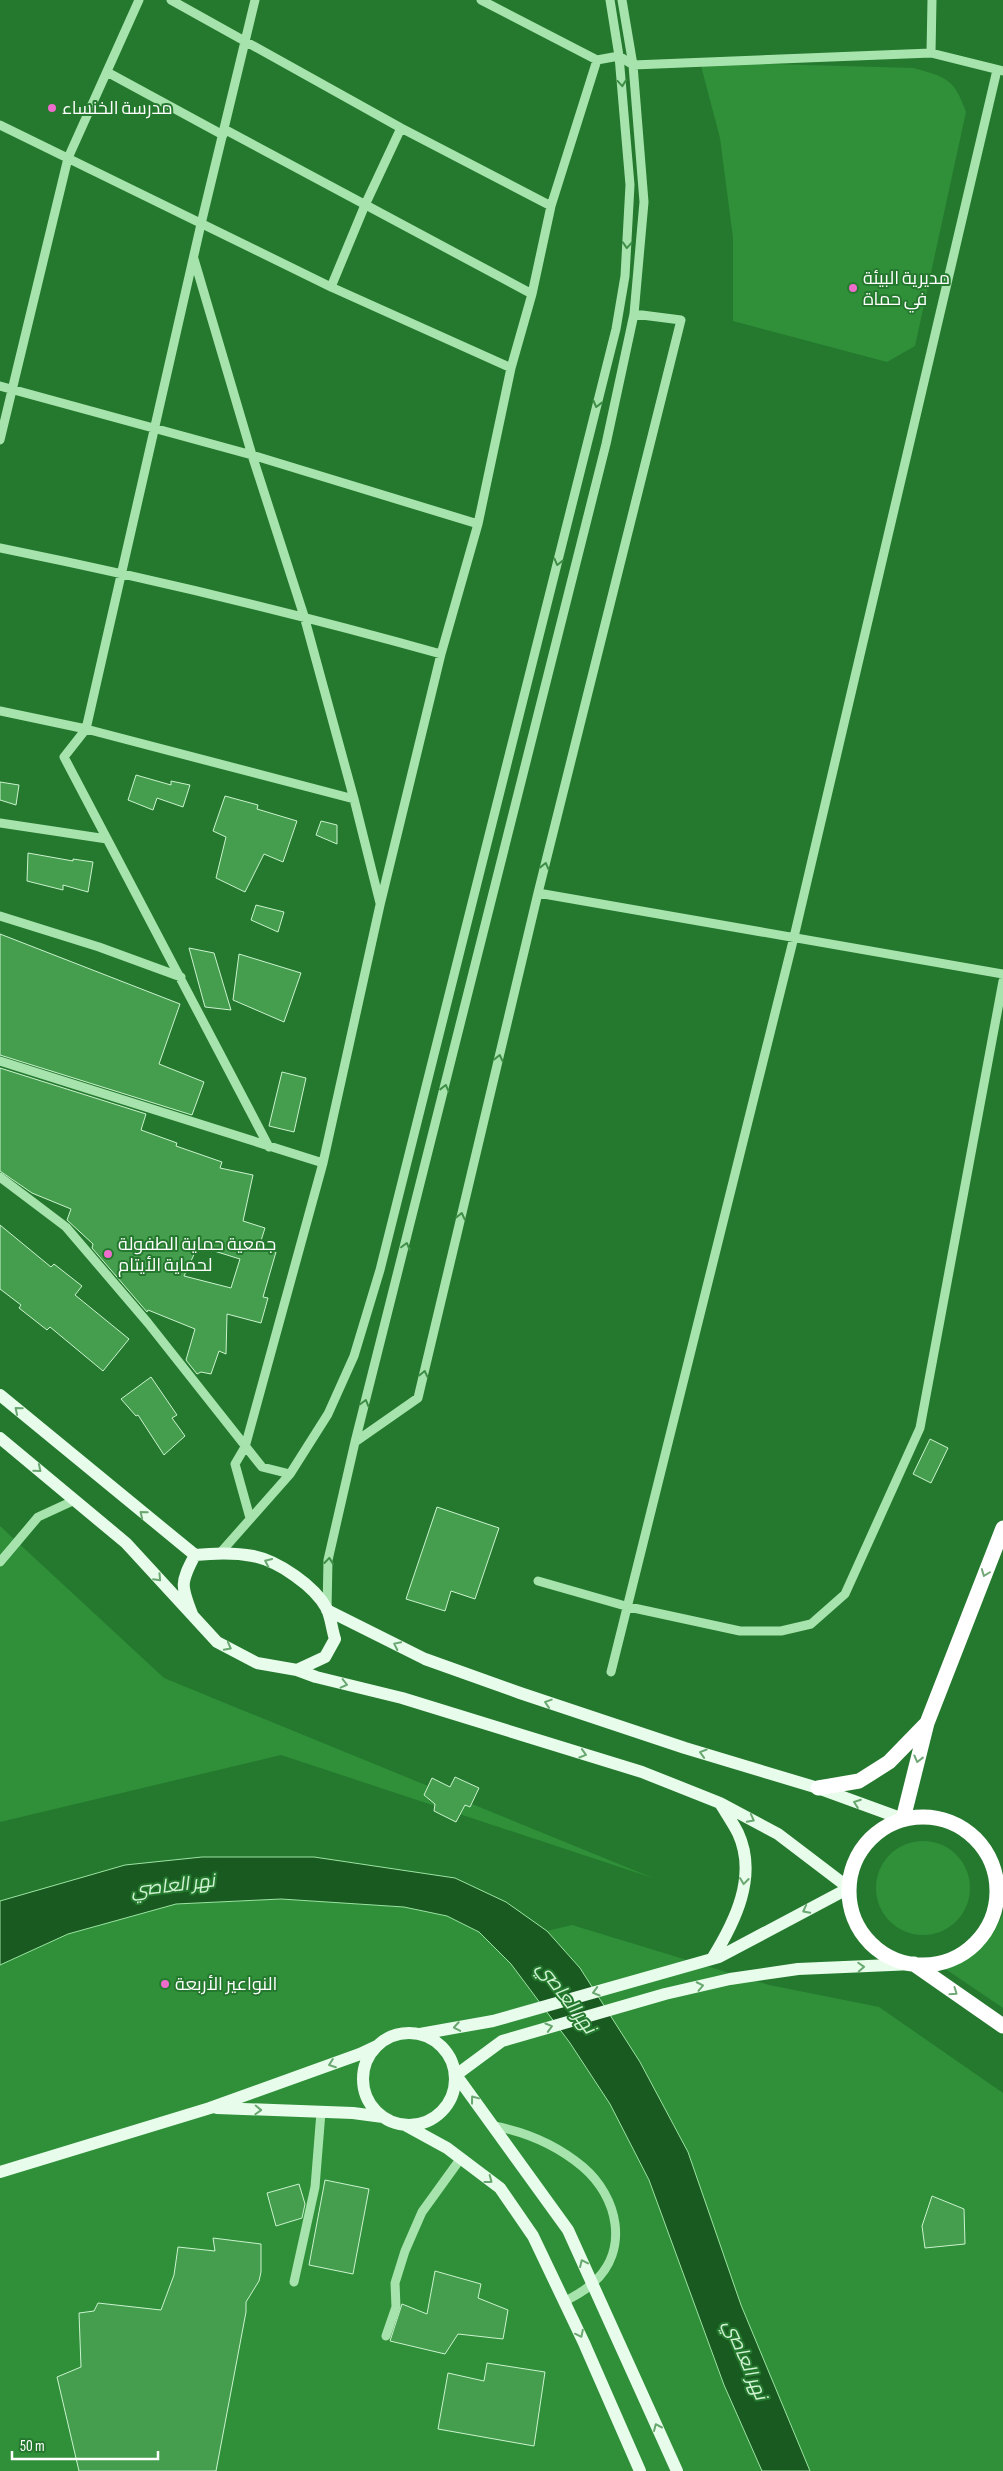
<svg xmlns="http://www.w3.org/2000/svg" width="1003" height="2471" font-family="'Sofia Sans Condensed',Cairo,sans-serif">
	<rect width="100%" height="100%" fill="#25792e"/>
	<path fill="#2f9039" d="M700,62L913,68C946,77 954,78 966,112L915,346L887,362L733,321V238L720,138Z
		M0,1526L164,1678L653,1878L281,1755L0,1822Z
		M876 1888a47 47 0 1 1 94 0a47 47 0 1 1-94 0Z
		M281,1899L404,1907L447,1916L479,1932L511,1964L570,2043L610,2104L649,2180L724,2385L762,2471H0V1965L68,1934L176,1904Z
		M1003,1914V2008L944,1968L972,1953L994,1932Z
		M572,1925L769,1985L879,2007L1003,2093V2471H810L741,2305L688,2152L640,2062L580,1968L547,1931Z"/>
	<path fill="#195a21" stroke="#9ce4a2" d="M202,1857H314L455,1878L506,1902L547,1931L580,1968L640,2062L688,2152L741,2305L810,2471H762L724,2385L649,2180L610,2104L570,2043L511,1964L479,1932L447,1916L404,1907L281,1899L176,1904L68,1934L0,1965V1901L125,1865Z"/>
	<path fill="#459e4e" stroke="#caf3ce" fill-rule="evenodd" d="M136,775L171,785V781L190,785L183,807L157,798L153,810L128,800Z
		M0,782L19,785L16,805L0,800Z
		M225,796L258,805L257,809L297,821L283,862L264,854L245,892L216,878L226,837L213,831Z
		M321,821L337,825V844L316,835Z
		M28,853L73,861V859L93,862L88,892L63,885V890L27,881Z
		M256,905L284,912L278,932L251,920Z
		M0,934L180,1004L159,1064L204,1082L192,1115L0,1055Z
		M189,948L214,953L231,1010L205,1007Z
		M239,954L301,973L284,1022L233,1000Z
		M0,1068L146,1114L141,1130L177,1143L176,1146L222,1162L220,1168L253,1175L243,1221L265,1228L259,1247L276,1252L263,1297L268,1298L261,1323L227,1314L226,1354L219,1351L211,1374L201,1372L197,1374L186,1360L195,1329L148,1310L147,1312L92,1248L93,1244L67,1220L71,1209L32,1193L0,1171ZM198,1246L240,1259L231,1288L184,1276Z
		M282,1072L306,1078L294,1132L269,1126Z
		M0,1225L51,1267L54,1264L82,1286L75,1295L129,1339L103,1371L50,1327L47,1330L19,1308L21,1305L0,1289Z
		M151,1377L177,1415L172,1418L185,1436L164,1455L138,1415L136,1416L121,1399Z
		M930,1439L948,1448L931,1483L913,1474Z
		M437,1507L499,1528L475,1599L451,1591L445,1611L406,1599Z
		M455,1777L479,1788L470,1807L465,1805L456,1822L434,1811L435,1804L424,1795L432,1778L450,1787Z
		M325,2180L369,2189L353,2274L309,2265Z
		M299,2184L305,2204L302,2218L276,2226L267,2193Z
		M932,2196L964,2209L965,2244L925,2248L922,2226Z
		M213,2238L261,2244V2272L259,2281L246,2302V2312L216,2471H79L57,2377L81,2367L79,2313L94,2311L98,2303L161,2310L174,2275L178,2247L215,2251Z
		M435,2271L481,2284L478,2298L508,2310L503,2339L458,2334L445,2354L390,2341L402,2304L427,2314Z
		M487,2363L545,2372L534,2446L438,2429L448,2373L484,2381Z"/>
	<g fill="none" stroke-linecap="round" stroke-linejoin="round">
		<path stroke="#a7e4ad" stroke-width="9" d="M171,0L401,128L551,206
			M255,0L201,224L86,729L64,757L269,1147
			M481,0L597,60L619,56L633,65L931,53L932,0
			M931,53L1003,71
			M107,72L223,135
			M0,125L331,287L511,368
			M224,129L532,294
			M194,259L252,455L304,616L354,799L380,903
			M331,287L365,205L401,128
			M0,386L252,455L478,524
			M0,440L68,158L139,0
			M0,548C148,578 295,613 441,654
			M0,711L86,729L354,799
			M0,823L107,839
			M538,893L1003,974
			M0,916L99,947L181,977
			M0,1061L323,1163
			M0,1177L66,1227L148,1323L262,1467L290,1474
			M355,1442L418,1398L538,893L681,320L634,314
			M250,1518L235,1464L245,1447L323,1163L380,905L441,654L478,524L511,368L532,294L551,206L597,60
			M221,1552L290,1474L328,1414L354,1356L380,1270L616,329L625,276L630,185L619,56L610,0
			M0,1562L38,1517L75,1500
			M538,1581L629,1607L740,1631H781L811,1624L845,1594L920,1428L1003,981
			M327,1610L328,1560L355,1442L606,444L634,314L644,202L633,65L622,0
			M611,1672L794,937L997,70
			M494,2126C526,2132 558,2146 583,2167C618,2197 630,2250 593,2283C585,2291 574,2296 564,2302
			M294,2282L315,2187L321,2112
			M386,2336L396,2307L395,2283L405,2251L422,2212L461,2158"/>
		<path stroke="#e7fcea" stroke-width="12" d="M0,1395L195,1555
			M0,1438L126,1543L217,1642L257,1663L297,1670L325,1657L335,1639C332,1630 331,1618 327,1609C315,1586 278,1561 253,1556C233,1552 214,1553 195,1555C180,1583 181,1586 192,1614
			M327,1610L425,1659L520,1693L685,1748L818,1788L903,1819
			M297,1670L316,1677L402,1698L642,1772L720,1803L778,1834L849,1888L719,1957L493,2021L420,2034
			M712,1959C735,1922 758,1876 738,1833C733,1823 726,1813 720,1803
			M363 2079a46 46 0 1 1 92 0a46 46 0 1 1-92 0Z
			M217,2108L353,2113L383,2117
			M405,2125L447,2148L500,2188L533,2236L584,2343L640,2471
			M0,2172L210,2108L360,2054L377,2046
			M677,2471L568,2230L456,2075L502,2041L665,1994L730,1979L798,1969L914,1964"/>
		<path stroke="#fff" stroke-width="15" d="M818,1788L859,1781L889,1762L926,1724
			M849 1891a74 74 0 1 1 148 0a74 74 0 1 1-148 0Z
			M903,1819L927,1723L1003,1528
			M914,1964L1003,2026"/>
	</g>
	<defs><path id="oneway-chevron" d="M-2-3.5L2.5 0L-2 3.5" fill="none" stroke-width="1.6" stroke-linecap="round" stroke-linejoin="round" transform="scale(1.25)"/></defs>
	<g stroke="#3f8e47">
		<use href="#oneway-chevron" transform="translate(622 83) rotate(85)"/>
		<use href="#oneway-chevron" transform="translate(627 245) rotate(94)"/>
		<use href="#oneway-chevron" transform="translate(597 404) rotate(104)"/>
		<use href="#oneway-chevron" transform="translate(558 562) rotate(104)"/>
		<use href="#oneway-chevron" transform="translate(545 866) rotate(-76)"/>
		<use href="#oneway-chevron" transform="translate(499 1058) rotate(-77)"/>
		<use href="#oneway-chevron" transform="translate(445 1088) rotate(-76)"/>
		<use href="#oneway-chevron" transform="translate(461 1216) rotate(-77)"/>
		<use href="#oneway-chevron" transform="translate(406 1246) rotate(-75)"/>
		<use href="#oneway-chevron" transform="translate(424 1374) rotate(-77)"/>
		<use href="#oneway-chevron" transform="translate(365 1403) rotate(-75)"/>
		<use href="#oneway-chevron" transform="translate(329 1561) rotate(-84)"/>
	</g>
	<g stroke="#69a770">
		<use href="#oneway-chevron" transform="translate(18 1410) rotate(-140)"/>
		<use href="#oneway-chevron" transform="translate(38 1469) rotate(40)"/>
		<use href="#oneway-chevron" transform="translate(143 1514) rotate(-141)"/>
		<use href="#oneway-chevron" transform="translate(268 1562) rotate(-155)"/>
		<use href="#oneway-chevron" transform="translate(158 1578) rotate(47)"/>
		<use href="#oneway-chevron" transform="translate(397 1645) rotate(-154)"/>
		<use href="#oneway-chevron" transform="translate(228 1647) rotate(28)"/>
		<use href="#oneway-chevron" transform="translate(344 1684) rotate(14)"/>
		<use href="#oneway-chevron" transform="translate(548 1703) rotate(-162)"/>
		<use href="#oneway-chevron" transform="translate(703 1753) rotate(-163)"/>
		<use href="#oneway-chevron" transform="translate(583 1754) rotate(17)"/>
		<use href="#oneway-chevron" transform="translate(857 1803) rotate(-160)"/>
		<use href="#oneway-chevron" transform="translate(751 1819) rotate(28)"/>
		<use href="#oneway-chevron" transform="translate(744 1881) rotate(97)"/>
		<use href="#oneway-chevron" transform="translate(806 1910) rotate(152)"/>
		<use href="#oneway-chevron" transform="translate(861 1967) rotate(-3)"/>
		<use href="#oneway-chevron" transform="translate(700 1986) rotate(-12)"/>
		<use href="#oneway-chevron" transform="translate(596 1992) rotate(164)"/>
		<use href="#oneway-chevron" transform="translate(457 2027) rotate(170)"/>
		<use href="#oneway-chevron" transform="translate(549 2027) rotate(-16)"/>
		<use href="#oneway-chevron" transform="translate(332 2064) rotate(160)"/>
		<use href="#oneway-chevron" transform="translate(474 2099) rotate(-127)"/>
		<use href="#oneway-chevron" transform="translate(258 2110) rotate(2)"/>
		<use href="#oneway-chevron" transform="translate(489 2180) rotate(37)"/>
		<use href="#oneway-chevron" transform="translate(583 2263) rotate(-115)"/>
		<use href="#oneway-chevron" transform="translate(580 2334) rotate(64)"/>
		<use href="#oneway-chevron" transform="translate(657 2427) rotate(-114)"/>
	</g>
	<g stroke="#71a877">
		<use href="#oneway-chevron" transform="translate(985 1573) rotate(111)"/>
		<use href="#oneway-chevron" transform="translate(918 1759) rotate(104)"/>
		<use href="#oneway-chevron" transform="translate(954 1992) rotate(35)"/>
	</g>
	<g fill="#ed6ccc" stroke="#25792e" stroke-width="2">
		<circle cx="52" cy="108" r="5"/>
		<circle cx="853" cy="288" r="5"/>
		<circle cx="108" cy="1254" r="5"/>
		<circle cx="165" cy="1984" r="5"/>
	</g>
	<g text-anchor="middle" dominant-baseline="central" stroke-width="4" stroke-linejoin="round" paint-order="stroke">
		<g font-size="18" fill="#fff" stroke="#25792e" text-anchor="start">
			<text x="62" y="108">مدرسة الخنساء</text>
			<text x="863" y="278">مديرية البيئة<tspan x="863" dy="21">في حماة</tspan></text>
			<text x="118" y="1244">جمعية حماية الطفولة<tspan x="118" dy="21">لحماية الأيتام</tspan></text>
			<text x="175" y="1984">النواعير الأربعة</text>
		</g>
		<g font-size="19" font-style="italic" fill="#d1f4d4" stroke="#25792e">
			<text transform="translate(173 1886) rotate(-7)">نهر العاصي</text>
			<text transform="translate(566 1998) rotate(53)">نهر العاصي</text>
			<text transform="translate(745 2360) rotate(67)">نهر العاصي</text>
		</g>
	</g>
	<path d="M12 2451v8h146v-8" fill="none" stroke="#ffffff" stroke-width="2.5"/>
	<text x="20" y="2451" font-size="15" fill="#ffffff" stroke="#25792e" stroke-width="4" paint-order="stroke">50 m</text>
</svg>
